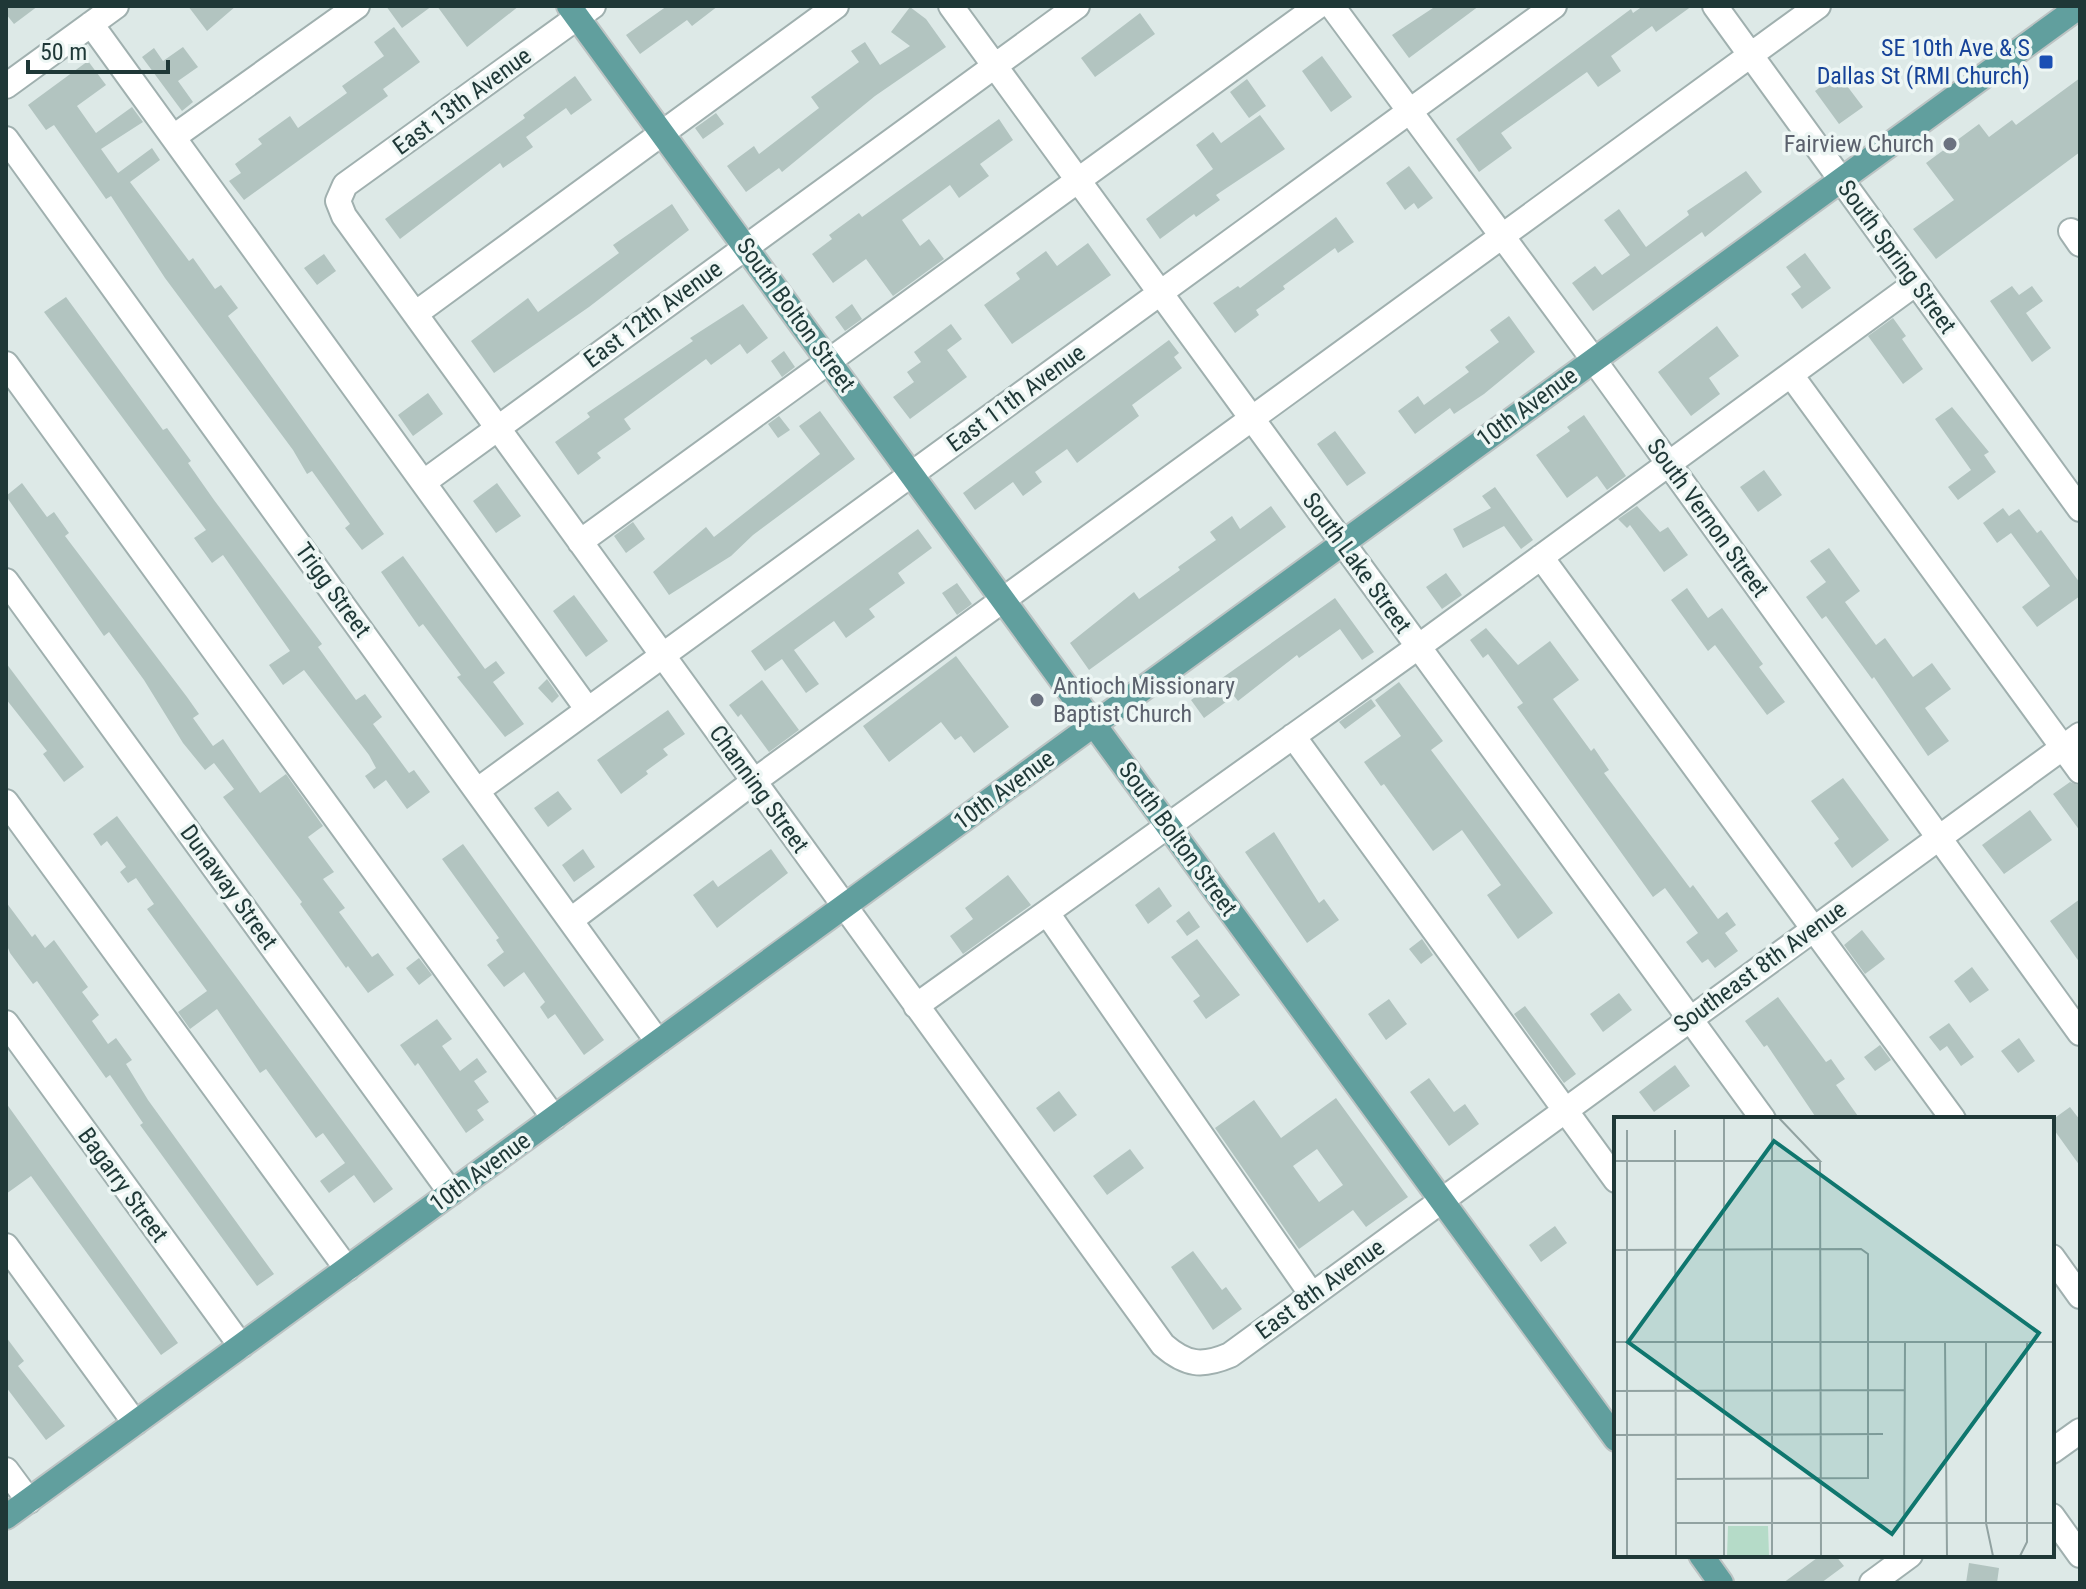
<svg xmlns="http://www.w3.org/2000/svg" width="2086" height="1589" font-family="'Roboto Condensed',sans-serif">
	<rect width="100%" height="100%" fill="#dde9e7"/>
	<path fill="#b2c4c0" fill-rule="evenodd" d="M6,6H38L14,24L6,14Z
		M188,6H236L207,31Z
		M386,6H432L402,28Z
		M437,6H519L467,47Z
		M667,6H718L692,26L687,20L640,54L626,35Z
		M1436,6H1479L1409,58L1392,35Z
		M1643,6H1692L1656,32L1652,26L1611,56L1621,71L1598,87L1587,72L1501,133L1512,148L1479,172L1456,139L1631,9L1633,13Z
		M910,7L926,19L946,47L875,96L782,172L779,168L746,192L727,166L754,146L759,154L819,108L811,97L859,62L851,51L865,42L880,65L910,46L891,32Z
		M1140,13L1155,34L1095,77L1081,58Z
		M394,27L420,62L383,89L388,96L244,200L229,181L241,173L235,164L262,144L258,139L290,116L298,128L347,93L342,86L384,56L374,42Z
		M183,47L198,67L178,81L193,102L182,111L142,57L154,48L163,61Z
		M1322,56L1352,97L1331,112L1302,71Z
		M88,61L106,85L77,106L96,133L132,107L143,122L101,149L118,173L152,148L160,160L130,182L189,261L193,258L215,289L221,285L238,308L228,316L384,534L362,550L345,528L350,524L312,471L307,474L293,450L165,278L111,196L106,199L54,125L46,130L28,105Z
		M1838,74L1863,107L1839,124L1815,91Z
		M575,76L592,100L571,115L566,108L526,137L533,147L503,168L500,163L400,239L385,219L525,118L523,115Z
		M2080,78V152L1936,259L1913,229L1954,200L1926,163L1979,124L1989,137L2012,120L2016,125Z
		M1247,79L1266,106L1249,118L1230,92Z
		M716,113L724,124L703,139L695,128Z
		M1260,115L1285,149L1216,195L1220,200L1196,217L1194,214L1160,239L1146,219L1213,169L1196,145L1213,132L1221,143Z
		M999,119L1013,140L980,164L989,176L959,198L950,185L902,220L920,246L929,239L944,259L893,296L866,259L833,283L812,254L832,239L829,235L859,213L862,217Z
		M1409,166L1433,198L1418,209L1414,203L1405,210L1386,183Z
		M1746,171L1762,192L1705,237L1702,232L1593,311L1572,283L1595,266L1602,275L1630,255L1604,220L1619,209L1646,247L1689,215L1687,211Z
		M672,204L689,230L589,307L494,373L471,341L528,298L538,312L619,253L613,245Z
		M1336,217L1354,242L1338,253L1335,248L1283,286L1285,289L1256,310L1259,315L1235,333L1213,303L1238,286L1240,288Z
		M1088,243L1111,275L1012,344L984,305L1020,279L1016,273L1046,251L1057,266Z
		M1805,253L1831,288L1802,309L1791,294L1801,287L1786,267Z
		M324,254L336,271L317,285L304,268Z
		M2012,286L2019,295L2032,286L2043,301L2026,313L2051,348L2032,362L1990,301Z
		M66,297L163,430L167,428L191,461L188,463L214,500L322,644L318,647L356,700L365,694L382,717L373,724L409,773L414,770L430,792L407,809L386,780L374,789L365,776L376,768L369,755L304,670L283,685L269,665L290,651L223,555L212,563L194,538L206,530L44,312Z
		M743,304L768,338L747,354L740,344L711,365L706,359L624,419L631,429L597,453L601,458L578,475L555,442L590,417L587,413L693,341L690,338Z
		M852,304L862,319L845,331L835,317Z
		M1509,316L1535,352L1484,394L1454,414L1450,408L1415,434L1398,411L1418,396L1424,405L1469,372L1465,367L1499,342L1490,330Z
		M1893,318L1906,336L1902,339L1923,369L1903,384L1868,336Z
		M951,324L962,339L947,350L967,377L910,419L893,397L914,382L907,372L921,362L914,352Z
		M1717,326L1739,356L1709,378L1720,394L1691,416L1658,372Z
		M1169,340L1179,353L1174,357L1182,368L1132,405L1139,416L1077,463L1067,449L1035,472L1042,482L1023,496L1013,482L975,510L963,493Z
		M784,351L795,367L782,377L771,361Z
		M428,393L443,414L413,436L398,415Z
		M1952,407L1989,452L1984,455L1996,472L1958,500L1948,487L1971,470L1935,419Z
		M820,411L855,459L753,535L731,556L669,595L653,572L706,527L714,537L820,454L799,426Z
		M1584,415L1626,476L1607,490L1597,476L1567,498L1536,455L1570,431L1567,427Z
		M779,416L790,430L778,438L768,424Z
		M1335,431L1366,473L1347,486L1317,444Z
		M1764,470L1782,495L1758,512L1740,487Z
		M22,483L47,517L54,512L69,533L65,536L187,697L199,714L193,718L213,746L223,739L260,793L286,774L323,826L308,837L334,872L323,879L345,908L339,912L372,957L378,953L394,975L368,993L348,966L346,968L300,904L302,902L223,797L234,789L214,763L205,770L183,743L144,680L109,632L104,636L6,496Z
		M497,483L521,516L496,533L473,501Z
		M1495,487L1533,540L1521,549L1504,526L1463,548L1453,529L1491,508L1482,496Z
		M1271,506L1286,527L1089,670L1070,643L1134,592L1139,599L1180,570L1178,567L1216,540L1210,532L1232,516L1240,529Z
		M1637,506L1660,532L1668,527L1688,555L1664,572L1630,525L1627,528L1618,519Z
		M2003,508L2009,516L2019,509L2037,533L2041,530L2080,583V596L2037,627L2022,607L2050,586L2011,533L1997,543L1983,523Z
		M633,522L645,539L626,553L614,536Z
		M918,529L932,548L898,573L905,583L869,609L875,617L846,638L834,621L794,650L819,684L806,693L782,659L765,671L751,651Z
		M1829,548L1860,591L1845,602L1876,645L1885,638L1913,677L1932,663L1951,689L1925,708L1949,741L1928,756L1874,677L1872,679L1826,616L1822,619L1806,597L1826,582L1810,561Z
		M403,556L485,669L496,661L505,673L493,682L524,724L505,737L457,677L461,675L423,624L419,627L381,572Z
		M1446,573L1462,595L1442,609L1426,587Z
		M957,583L972,604L957,615L942,593Z
		M1687,588L1708,618L1722,608L1763,664L1759,667L1785,702L1767,715L1715,645L1708,651L1671,600Z
		M574,595L608,641L586,657L553,611Z
		M1335,598L1374,652L1362,660L1340,629L1299,658L1297,655L1238,701L1234,696L1204,718L1191,700Z
		M1486,628L1518,665L1550,641L1579,680L1553,699L1591,751L1594,748L1609,770L1604,773L1690,888L1693,885L1718,919L1727,912L1736,925L1725,933L1738,951L1715,968L1708,959L1702,963L1686,942L1698,933L1665,888L1653,897L1517,707L1523,703L1488,654L1483,658L1470,640Z
		M956,656L1009,727L974,753L961,736L955,740L941,722L889,762L863,726Z
		M6,663L84,767L64,782L43,754L47,751L6,699Z
		M547,679L559,696L552,703L538,688Z
		M762,680L799,730L769,752L741,714L738,717L729,705Z
		M1399,682L1443,741L1431,750L1553,913L1518,939L1487,895L1501,885L1462,830L1433,851L1384,784L1381,786L1364,762L1401,736L1375,700Z
		M1371,699L1376,706L1345,729L1339,722Z
		M668,710L685,734L663,749L668,755L646,771L648,774L621,794L597,760Z
		M1843,778L1889,840L1852,868L1834,843L1839,839L1811,801Z
		M2070,782L2080,786V831L2053,794Z
		M558,791L572,809L548,827L534,808Z
		M2030,810L2052,840L2004,874L1982,845Z
		M117,816L393,1189L374,1203L354,1175L329,1193L320,1181L345,1163L323,1133L316,1138L266,1069L260,1073L217,1009L190,1029L178,1012L207,991L147,909L154,904L136,878L128,883L120,872L126,867L107,841L101,846L93,834Z
		M1274,832L1319,903L1324,899L1339,920L1307,943L1245,852Z
		M463,844L604,1040L584,1055L555,1014L548,1019L540,1007L545,1002L524,972L504,987L487,965L504,952L496,940L499,938L442,859Z
		M583,849L595,867L574,882L562,865Z
		M771,849L788,873L717,928L693,895L713,880L718,887Z
		M1008,875L1031,905L963,954L950,936L973,919L965,908Z
		M1159,887L1172,906L1148,924L1135,905Z
		M2080,899V963L2050,921Z
		M6,902L32,937L35,934L45,948L54,940L88,987L82,992L99,1015L92,1021L108,1044L116,1038L132,1060L126,1064L148,1100L274,1274L257,1286L140,1125L143,1123L110,1075L106,1078L37,981L33,984L10,953L6,943Z
		M1189,911L1200,927L1187,936L1176,921Z
		M1862,930L1885,959L1865,974L1844,945Z
		M1197,939L1240,995L1206,1019L1193,1001L1200,996L1171,957Z
		M1422,939L1433,955L1421,964L1409,949Z
		M419,958L432,975L419,985L406,968Z
		M1972,967L1989,990L1970,1003L1954,981Z
		M1619,993L1632,1010L1603,1032L1590,1014Z
		M1778,997L1826,1062L1831,1059L1845,1079L1836,1085L1860,1119H1817L1767,1045L1764,1047L1745,1021Z
		M1389,999L1407,1024L1386,1040L1368,1014Z
		M1525,1006L1576,1074L1564,1083L1514,1014Z
		M437,1019L452,1039L442,1046L460,1071L477,1058L487,1072L474,1081L489,1102L477,1110L484,1120L466,1133L418,1063L415,1066L400,1045Z
		M1949,1023L1974,1057L1961,1066L1947,1046L1940,1051L1929,1037Z
		M2019,1038L2035,1061L2018,1073L2001,1051Z
		M1880,1045L1891,1060L1875,1071L1864,1057Z
		M1675,1065L1690,1086L1654,1112L1639,1092Z
		M1429,1078L1454,1112L1465,1104L1479,1124L1449,1146L1410,1092Z
		M1059,1091L1077,1115L1054,1132L1036,1108Z
		M1336,1098L1408,1197L1366,1227L1353,1210L1299,1249L1215,1128L1254,1100L1281,1138ZM1317,1149L1343,1185L1319,1202L1293,1166Z
		M6,1103L178,1343L161,1355L31,1176L6,1194Z
		M2070,1107L2080,1120V1166L2052,1127V1120Z
		M1130,1149L1144,1168L1107,1195L1093,1176Z
		M1555,1226L1567,1243L1541,1262L1529,1245Z
		M1193,1251L1222,1290L1226,1287L1242,1309L1213,1330L1171,1267Z
		M6,1337L24,1361L18,1366L65,1426L46,1440L6,1387Z
		M1821,1555H1835L1844,1566L1821,1583H1783Z
		M1969,1563L1999,1568L1997,1583H1966Z"/>
	<g fill="none" stroke-linecap="round" stroke-linejoin="round">
		<g stroke="#a0b0af" stroke-width="28">
			<path id="minor" d="M593,6L345,185L338,201L344,216L1163,1345C1186,1365 1202,1367 1230,1355L2080,735
				M951,6L1763,1119
				M1332,6L1593,359L2080,1033
				M1715,6L2080,509
				M91,24L588,710
				M6,86L116,6
				M175,136L357,6
				M6,139L658,1042
				M2071,231L2080,244
				M415,314L836,6
				M6,364L554,1118
				M1791,375L2080,771
				M424,482L1077,6
				M580,542L1318,6
				M1541,557L1953,1119
				M6,581L451,1193
				M1293,736L1616,1180
				M478,790L1554,6
				M6,802L347,1269
				M1047,913L1312,1295
				M571,920L753,782L1818,6
				M916,1006L1418,647L1916,283
				M6,1023L241,1346
				M6,1246L135,1423
				M2052,1257L2080,1296
				M2052,1451L2080,1431
				M6,1470L29,1501
				M2052,1516L2080,1555
				M1872,1583L1910,1555"/>
		</g>
		<g stroke="#bcc3c3" stroke-width="28">
			<path id="major" d="M569,6L1616,1439
				M6,1517L2080,6
				M1701,1555L1721,1583"/>
		</g>
		<use href="#minor" stroke="#fff" stroke-width="24"/>
		<use href="#major" stroke="#619f9e" stroke-width="24"/>
	</g>
	<rect fill="#1a4fb4" stroke="#edf6f4" stroke-width="3" x="2038" y="54" width="16" height="16" rx="4"/>
	<g fill="#6b7280" stroke="#edf6f4" stroke-width="3">
		<circle cx="1950" cy="144" r="8"/>
		<circle cx="1037" cy="700" r="8"/>
	</g>
	<g text-anchor="middle" dominant-baseline="central" stroke-width="7" stroke-linejoin="round" paint-order="stroke">
		<g font-size="24" fill="#164399" stroke="#edf6f4" text-anchor="end">
			<text x="2030" y="48">SE 10th Ave &amp; S<tspan x="2030" dy="28">Dallas St (RMI Church)</tspan></text>
		</g>
		<g font-size="24" fill="#1f3837" stroke="#edf6f4">
			<text transform="translate(462 101) rotate(-36)">East 13th Avenue</text>
			<text transform="translate(1897 257) rotate(54)">South Spring Street</text>
			<text transform="translate(653 314) rotate(-36)">East 12th Avenue</text>
			<text transform="translate(796 315) rotate(54)">South Bolton Street</text>
			<text transform="translate(1016 398) rotate(-36)">East 11th Avenue</text>
			<text transform="translate(1527 407) rotate(-36)">10th Avenue</text>
			<text transform="translate(1708 518) rotate(54)">South Vernon Street</text>
			<text transform="translate(1357 563) rotate(54)">South Lake Street</text>
			<text transform="translate(333 590) rotate(54)">Trigg Street</text>
			<text transform="translate(759 789) rotate(54)">Channing Street</text>
			<text transform="translate(1004 790) rotate(-36)">10th Avenue</text>
			<text transform="translate(1178 839) rotate(54)">South Bolton Street</text>
			<text transform="translate(229 887) rotate(54)">Dunaway Street</text>
			<text transform="translate(1760 967) rotate(-36)">Southeast 8th Avenue</text>
			<text transform="translate(480 1172) rotate(-36)">10th Avenue</text>
			<text transform="translate(123 1185) rotate(54)">Bagarry Street</text>
			<text transform="translate(1320 1289) rotate(-36)">East 8th Avenue</text>
		</g>
		<g font-size="24" fill="#5b616d" stroke="#edf6f4" text-anchor="end">
			<text x="1934" y="144">Fairview Church</text>
			<text x="1053" y="686" text-anchor="start">Antioch Missionary<tspan x="1053" dy="28">Baptist Church</tspan></text>
		</g>
	</g>
	<g transform="translate(1614 1117)">
		<rect width="440" height="440" fill="#dde9e7"/>
		<path d="M154,409L155,439H113L114,409Z" fill="#b5dbc8"/>
		<path fill="none" stroke="#91a2a1" stroke-width="2" d="M110,1V439M158,1V439M61,13L62,439M0,44H206L165,1M206,44L207,439M0,133L247,132L254,137V361L62,362M0,225H440M331,226L333,439M372,226V406L379,439M0,274L290,273M0,318L269,317M62,406H440M13,439V13M290,439L291,226M406,439L413,425V226"/>
		<path fill="#0f766e" fill-opacity="0.15" stroke="#0f766e" stroke-width="4" d="M160,24L425,216L278,417L14,225Z"/>
		<rect width="440" height="440" fill="none" stroke="#1f3837" stroke-width="4"/>
	</g>
	<rect width="2086" height="1589" fill="none" stroke="#1f3837" stroke-width="16"/>
	<path d="M28 60v12h140v-12" fill="none" stroke="#1f3837" stroke-width="4"/>
	<text x="40" y="60" font-size="24" fill="#1f3837" stroke="#edf6f4" stroke-width="6" paint-order="stroke">50 m</text>
</svg>
